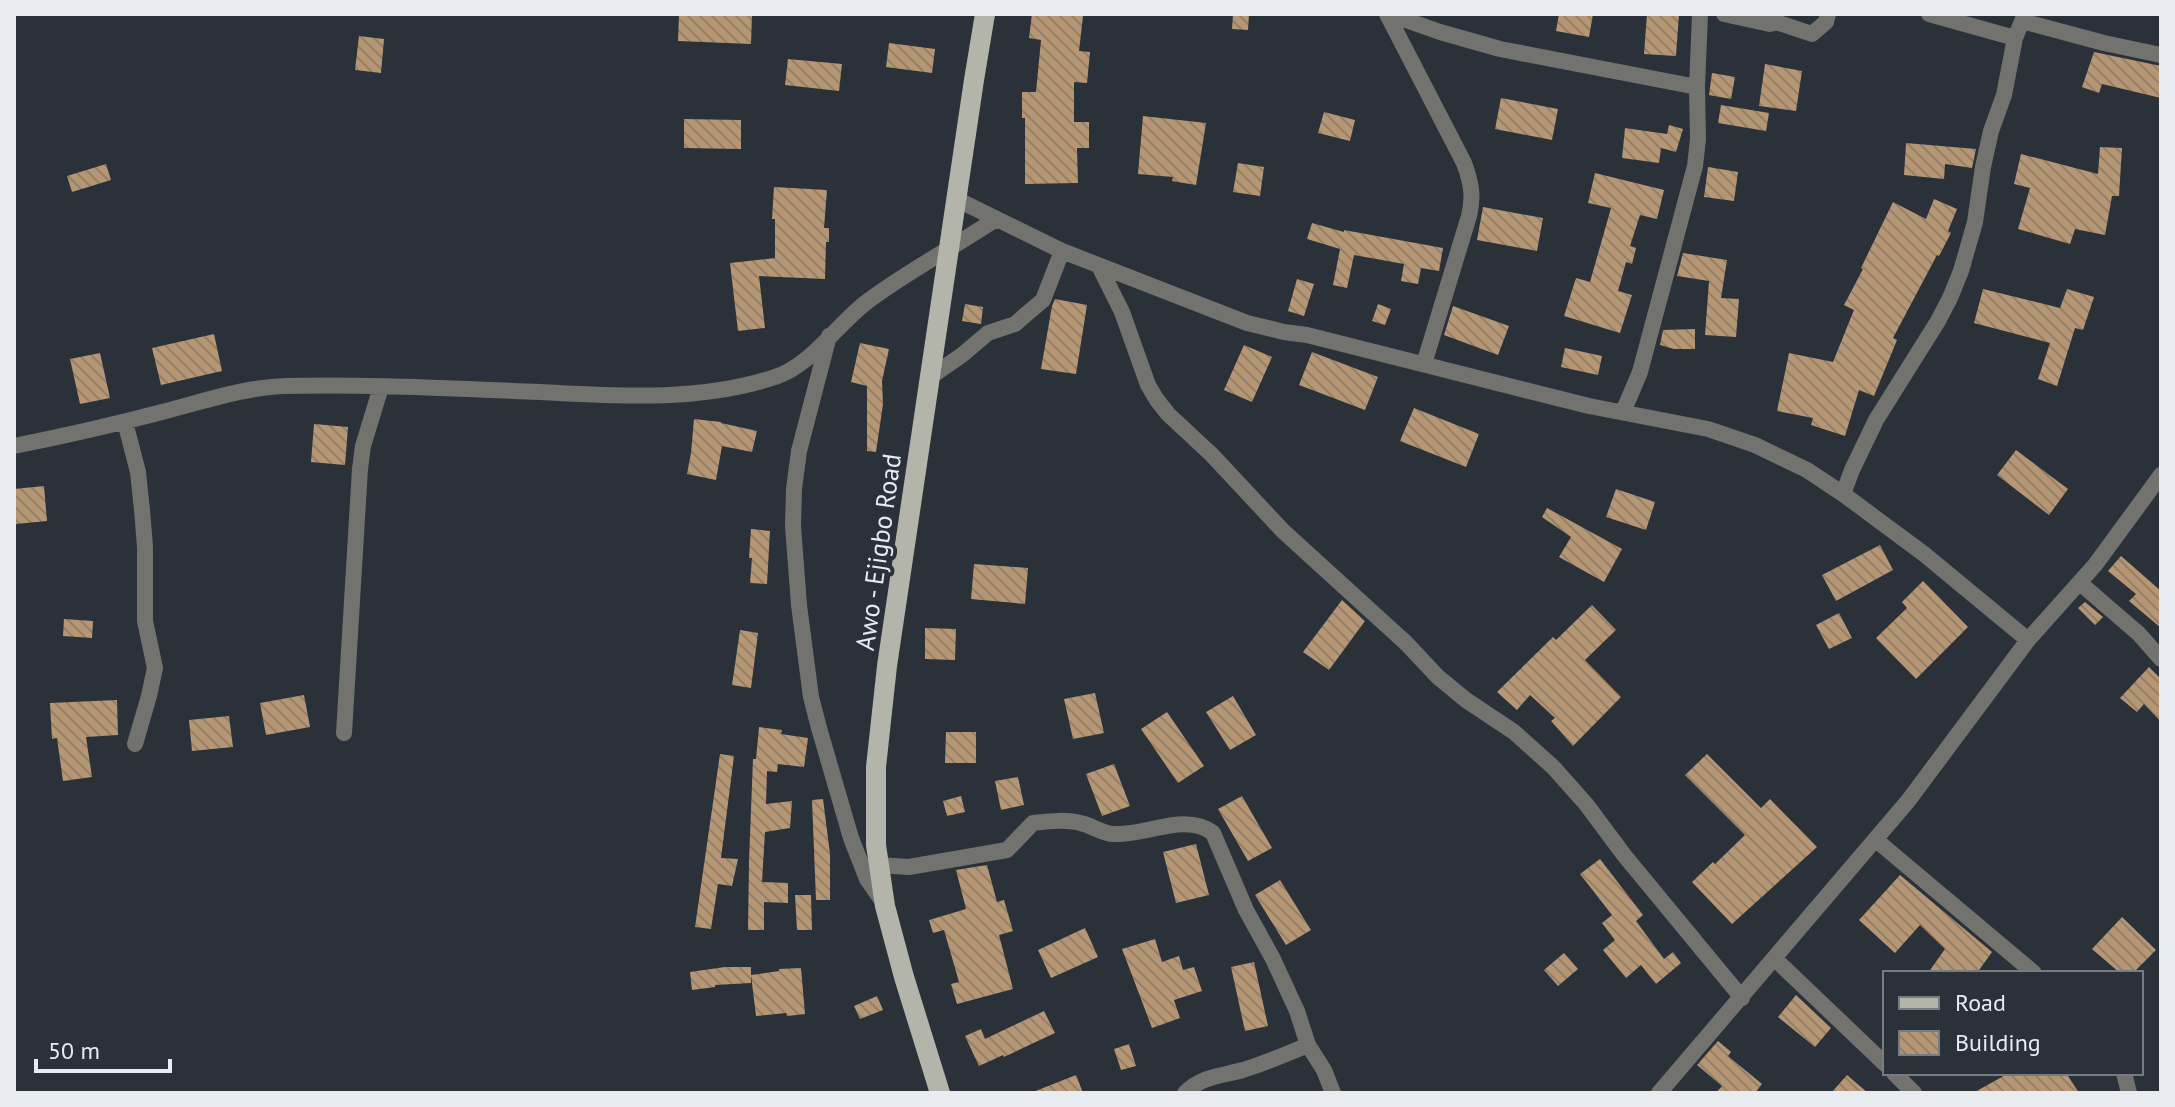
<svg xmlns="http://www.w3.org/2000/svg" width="2175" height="1107" font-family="'PT Sans',sans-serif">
	<defs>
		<pattern id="building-back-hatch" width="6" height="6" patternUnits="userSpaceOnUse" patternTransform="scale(2)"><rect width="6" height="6" fill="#b69775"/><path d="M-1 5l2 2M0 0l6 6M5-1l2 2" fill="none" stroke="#947f68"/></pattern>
	</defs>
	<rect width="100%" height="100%" fill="#2a3139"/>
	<path fill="url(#building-back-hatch)" d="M679,14H752L751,44L678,41Z
		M1032,14L1083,16L1079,51L1090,52L1087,83L1074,82V122H1089V148H1077L1078,183L1025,184V118H1022V92H1036L1041,40L1029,38Z
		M1233,14H1249L1248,30L1232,29Z
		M1559,14H1593L1589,37L1556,31Z
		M1647,14H1679L1676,56L1644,54Z
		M359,36L384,39L381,73L355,70Z
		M889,43L935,49L932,73L886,67Z
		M2094,52L2161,66V98L2102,84L2099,93L2082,87Z
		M788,59L842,64L839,91L785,85Z
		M1765,64L1802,71L1796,111L1759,106Z
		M1712,73L1735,77L1731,99L1709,95Z
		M1501,98L1558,109L1552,140L1495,129Z
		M1721,105L1769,113L1766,131L1718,123Z
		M1324,112L1355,120L1350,141L1318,133Z
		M1143,116L1206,123L1196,185L1172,181L1173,177L1138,174Z
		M684,119L741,120V149L684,148Z
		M1669,125L1683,129L1676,152L1661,148L1659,163L1622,158L1625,128L1667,134Z
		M1906,143L1976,149L1972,168L1945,164L1944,179L1904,175Z
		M2100,147L2122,148L2119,196H2112L2105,235L2075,229L2070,244L2018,229L2030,188L2014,184L2021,154L2098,174Z
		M1238,163L1264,167L1260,196L1233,192Z
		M106,164L111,180L72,192L67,176Z
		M1708,167L1738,172L1734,201L1704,197Z
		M1595,173L1664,190L1657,219L1640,215L1630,246L1636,248L1632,264L1626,262L1618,291L1632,295L1620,333L1564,316L1576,278L1590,282L1611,208L1588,203Z
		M774,187L827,190L824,228H829V242H826L825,279L759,276L765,328L738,331L730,263L775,258V219H772Z
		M1934,199L1957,209L1948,231L1951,233L1939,256L1937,255L1893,338L1897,340L1874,396L1859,390L1845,436L1811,425L1813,418L1777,411L1789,353L1833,362L1854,310L1844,305L1863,269L1861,268L1893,202L1926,219Z
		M1483,207L1543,218L1537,251L1477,240Z
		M1312,223L1344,232V230L1443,248L1439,271L1421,268L1418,284L1401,281L1404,264L1354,255L1347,288L1333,285L1340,249L1307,239Z
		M1683,253L1727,260L1721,298L1739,299L1736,337L1705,335L1709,281L1677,276Z
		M1297,279L1314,284L1304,316L1288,311Z
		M1983,289L2060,308L2067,289L2094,297L2083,330L2075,328L2057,386L2038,379L2050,343L1974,323Z
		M1055,299L1087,305L1076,374L1041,369L1052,306Z
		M965,304L983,307L981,324L962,321Z
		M1378,304L1391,309L1385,325L1372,321Z
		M1453,306L1509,326L1498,355L1444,335Z
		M1695,329V349H1674L1660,345L1663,330Z
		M214,334L222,371L161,385L152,348Z
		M860,343L889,349L882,381L883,404L876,452L867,451V386L851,382Z
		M1244,345L1272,357L1252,402L1224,390Z
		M1565,348L1602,356L1598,375L1561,367Z
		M1312,352L1378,377L1365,410L1299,385Z
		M100,353L110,398L80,404L70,359Z
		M1414,408L1479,434L1466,467L1400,441Z
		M694,419L721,422V423L757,431L752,452L722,446L716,480L687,474L691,453Z
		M314,424L348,427L345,465L311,462Z
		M2016,450L2068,489L2049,515L1997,475Z
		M44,486L47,521L16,524L14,489Z
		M1616,489L1655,502L1646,530L1606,517Z
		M1547,508L1622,549L1604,582L1559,557L1571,537L1542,517Z
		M751,529L770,531L767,584L750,583L752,558H749Z
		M1880,545L1893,570L1836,601L1822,575Z
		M2121,556L2161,591V628L2129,601L2136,594L2108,571Z
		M974,564L1028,568L1025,604L971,599Z
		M1923,581L1968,627L1916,679L1876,638L1907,608L1902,602Z
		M1342,600L1365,621L1329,670L1303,652Z
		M2085,602L2103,617L2095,625L2078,608Z
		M1592,605L1616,630L1585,660L1621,697L1573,746L1551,721L1555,718L1530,695L1517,710L1497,692L1553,637L1556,640Z
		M1839,613L1852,638L1829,649L1816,625Z
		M64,619L93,621L92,638L63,636Z
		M925,628L956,629L955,660L925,659Z
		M740,630L758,633L751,688L732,685Z
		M2149,667L2161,679V722L2144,704L2137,712L2120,698Z
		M1095,693L1104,733L1073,739L1064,699Z
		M304,695L310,727L266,735L260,703Z
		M1233,696L1256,735L1230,750L1206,712Z
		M117,700L118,735L86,737L92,777L63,781L57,738L52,739L50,703Z
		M1167,712L1204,766L1178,783L1141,729Z
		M229,716L233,747L192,751L189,720Z
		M759,727L782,730L781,734L808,738L804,767L778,764L777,772L767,771L766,804L792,801L790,828L765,832L762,882L788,883V903L764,902V930H748L749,861L753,759H756Z
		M946,732H976V763H945Z
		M720,754L734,756L721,858L738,859L732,886L718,884L711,929L695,927Z
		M1707,754L1761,808L1770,799L1817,847L1732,924L1692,882L1713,862L1715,864L1745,835L1685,775Z
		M1114,764L1130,806L1102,816L1086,774Z
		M1018,777L1024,805L1001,810L995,781Z
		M961,796L965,812L947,816L943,801Z
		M1242,796L1272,848L1248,861L1218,809Z
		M823,799L830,854V900H816L812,800Z
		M1196,844L1209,895L1176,903L1163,852Z
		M1600,859L1643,915L1636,921L1664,959L1673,952L1681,963L1656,984L1641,965L1626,978L1603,950L1615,940L1602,923L1612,915L1580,874Z
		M987,865L997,902L1004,900L1013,931L999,935L1013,989L957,1004L951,984L959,982L944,930L933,933L929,920L966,909L956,870Z
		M1900,875L1992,952L1977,973H1928L1945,949L1920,925L1895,953L1859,920Z
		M1280,880L1311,930L1286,945L1255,895Z
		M795,895H811L812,930H797Z
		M2122,917L2156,950L2133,973H2120L2092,949Z
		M1085,928L1098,957L1051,978L1038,950Z
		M1155,939L1162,962L1179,956L1183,970L1194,967L1202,991L1174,1000L1180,1018L1152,1028L1122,949Z
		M1564,953L1578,969L1558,986L1544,970Z
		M1254,962L1268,1026L1245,1031L1231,967Z
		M725,967H751V983L715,985V987L692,990L690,972Z
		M801,968L805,1014L787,1016L786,1013L756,1016L751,975L779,971V969Z
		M1796,995L1831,1028L1815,1047L1778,1017Z
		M877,996L883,1010L860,1019L854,1006Z
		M1044,1011L1055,1033L1004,1057L1003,1055L979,1066L965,1036L981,1029L985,1039Z
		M1718,1041L1731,1052L1728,1056L1762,1084L1755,1093H1716L1722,1086L1697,1065Z
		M1129,1044L1136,1066L1121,1070L1114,1049Z
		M2009,1073H2066L2079,1093H1973Z
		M1076,1075L1083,1093H1033V1092Z
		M1847,1075L1868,1093H1831Z"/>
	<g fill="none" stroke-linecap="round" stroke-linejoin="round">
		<path stroke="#72736e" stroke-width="16" d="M1387,14L1464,163C1471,182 1474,196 1469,216L1424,364
			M1389,14L1440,32L1500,49L1697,87
			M1724,14L1770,24L1776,22L1812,34L1826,22L1828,14
			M1929,14L2015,38
			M2022,21L2104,43L2161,55
			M956,199L1062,251L1247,323L1284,332L1307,335L1589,406L1708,429L1755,445L1807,470L1843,494L1924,554L2028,640
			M1099,266L1122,312L1148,385L1157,400L1168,414L1212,455L1283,531L1406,643L1438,677L1466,700L1514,732L1553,767L1586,804L1624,855L1742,998
			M829,336L799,451L794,489L793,526L799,605L811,697L819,728L851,838L867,879L885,905
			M929,378L962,355L988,333L1015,324L1043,300L1062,251
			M1623,412L1640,372L1695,166L1698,139L1697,87L1700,14
			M125,422L138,472L142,510L145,547V621L155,668L149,696L135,744
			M14,446C64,436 113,425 162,412C202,402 244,387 286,386C371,384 456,389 541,392C619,396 700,402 775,377C811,366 838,323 868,301C908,271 954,247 996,219
			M1843,494L1852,470L1876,420L1938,321L1950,298L1961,271L1975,222L1983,167L1991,131L2004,95L2015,38L2025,14
			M2080,583L2139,634L2161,659
			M344,733L360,469L363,446L381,387
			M1876,840L2034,973
			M879,865L909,867L1007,850L1033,823C1050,821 1067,819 1084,824C1094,827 1104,834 1114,834C1146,836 1185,812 1213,833L1246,910L1273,959L1297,1011L1308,1045L1324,1070L1333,1093
			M1775,959L1885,1064
			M1894,1073L1914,1093
			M2124,1073L2129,1093
			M1185,1093C1201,1076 1222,1076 1243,1070C1265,1063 1287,1054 1308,1045
			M1659,1093L1908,801L2028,640L2095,565L2161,475"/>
		<path stroke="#b4b5aa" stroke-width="20" d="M940,1093L904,977L885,906L876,845V767L887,666L974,80L985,14"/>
	</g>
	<g text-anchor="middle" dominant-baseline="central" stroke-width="8" stroke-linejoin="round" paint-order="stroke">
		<g font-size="26" fill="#e8ecf1" stroke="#2a3139">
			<text transform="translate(878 552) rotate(-82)">Awo - Ejigbo Road</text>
		</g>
	</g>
	<rect width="2175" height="1107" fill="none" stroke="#e8ecf1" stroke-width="32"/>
	<rect x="1883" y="971" width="260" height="104" fill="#2a3139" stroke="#767c83" stroke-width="2"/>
	<rect x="1899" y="997" width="40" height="12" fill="#b4b5aa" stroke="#767c83" stroke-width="2"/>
	<text x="1955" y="1011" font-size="24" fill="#e8ecf1">Road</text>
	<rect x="1899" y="1031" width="40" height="24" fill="url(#building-back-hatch)" stroke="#767c83" stroke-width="2"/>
	<text x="1955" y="1051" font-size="24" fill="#e8ecf1">Building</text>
	<path d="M36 1059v12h134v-12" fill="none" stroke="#e8ecf1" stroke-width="4"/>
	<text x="48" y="1059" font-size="24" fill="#e8ecf1" stroke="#2a3139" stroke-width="6" paint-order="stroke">50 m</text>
</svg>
